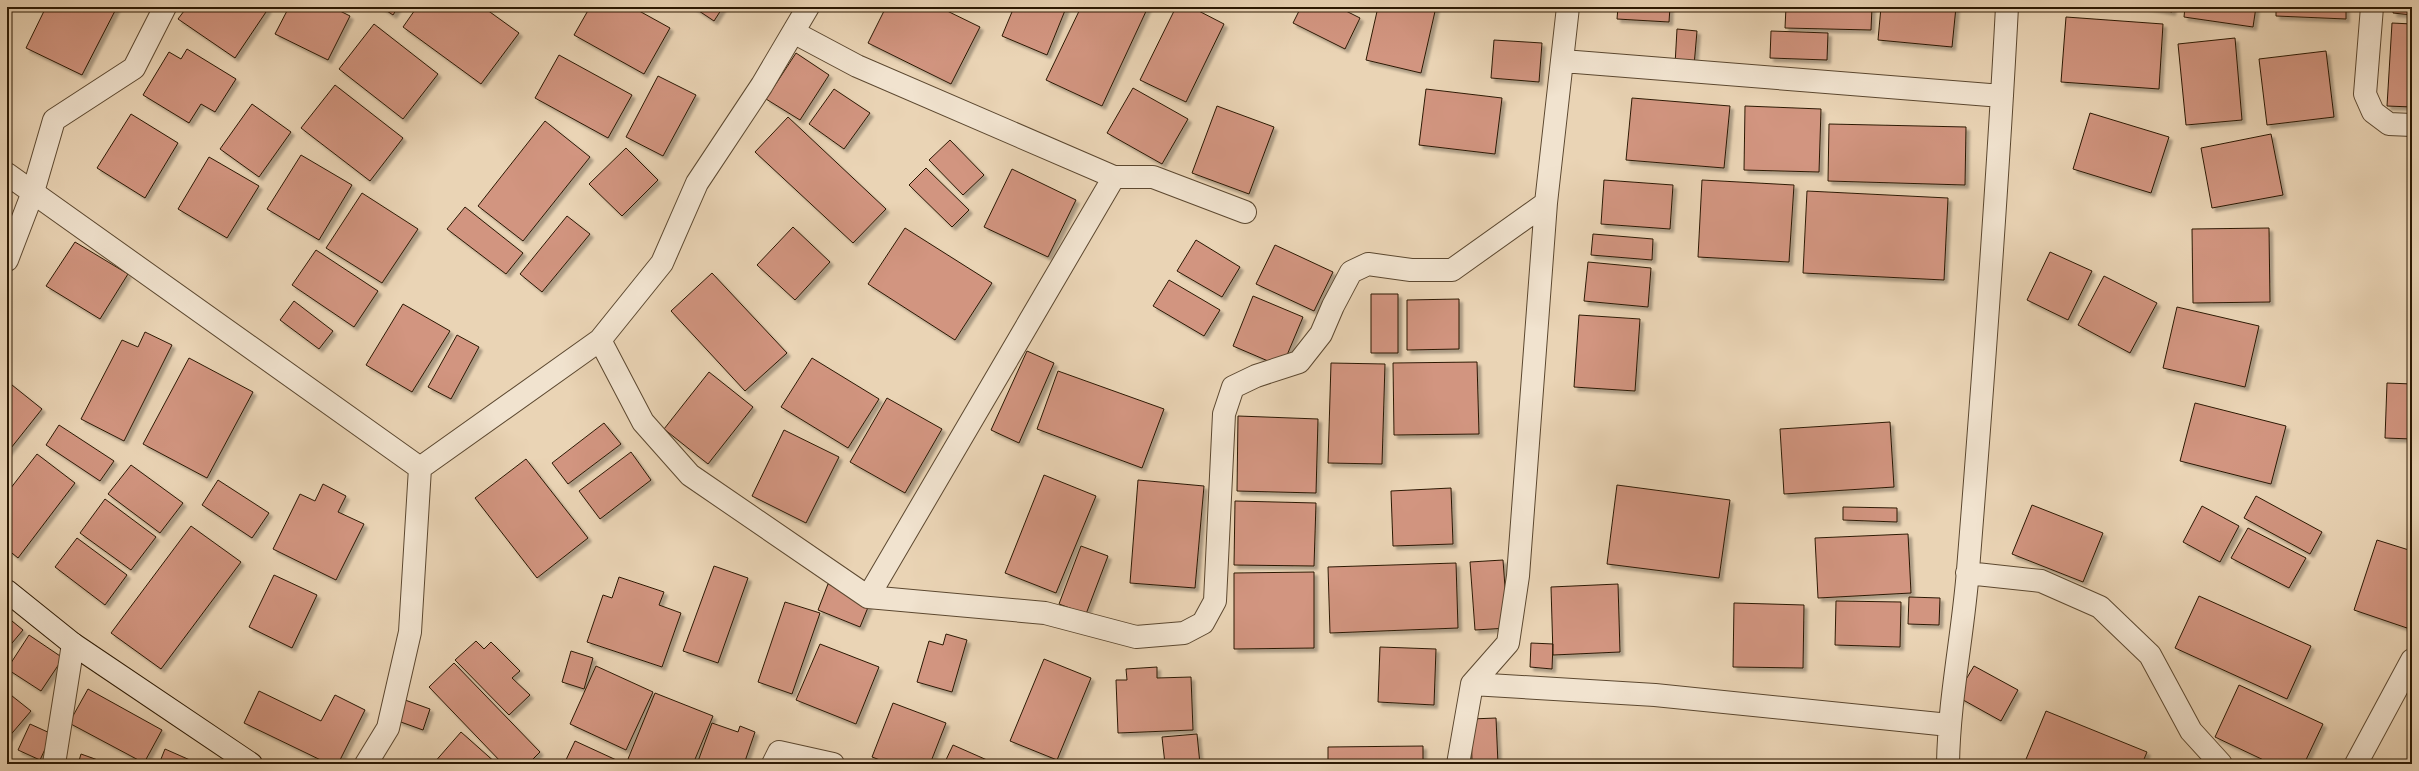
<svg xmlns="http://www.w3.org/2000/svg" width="2419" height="771" font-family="Cardo,serif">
	<defs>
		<filter id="shadow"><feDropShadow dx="3.5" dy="3.5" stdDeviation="1" flood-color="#0004"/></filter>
	</defs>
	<rect width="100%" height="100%" fill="#ead4b5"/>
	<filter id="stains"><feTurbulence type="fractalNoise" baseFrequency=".005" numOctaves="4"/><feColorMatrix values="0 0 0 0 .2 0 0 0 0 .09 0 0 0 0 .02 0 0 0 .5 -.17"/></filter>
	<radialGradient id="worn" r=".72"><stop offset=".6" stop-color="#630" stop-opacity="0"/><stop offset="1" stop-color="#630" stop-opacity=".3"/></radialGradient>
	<path fill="#d29580" stroke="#2c1903" filter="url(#shadow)" d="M46,7H117L82,75L26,48Z
		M187,7H265L268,9L235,58L178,19Z
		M289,7H332L350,16L328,60L275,34Z
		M381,7H398L393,15Z
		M417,7H483L519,33L481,84L403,27Z
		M590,7H632L670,28L644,74L574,35Z
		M693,7H723L714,21Z
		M886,7H939L980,27L951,84L868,43Z
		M1014,7L1066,8L1047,55L1002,36Z
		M1081,7H1148L1102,106L1046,80Z
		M1176,7H1191L1224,24L1186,102L1140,80Z
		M1301,7H1338L1360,18L1345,49L1293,23Z
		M1378,7H1436L1421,73L1366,60Z
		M1618,7H1670L1669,22L1617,19Z
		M1786,7H1872L1871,30L1785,28Z
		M1881,7H1956L1952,47L1878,40Z
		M2146,7H2173L2172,12Z
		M2185,7H2256L2253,27L2184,17Z
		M2276,7H2346V19L2276,16Z
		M2394,7H2412V15L2393,13Z
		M2066,17L2163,24L2159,89L2061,82Z
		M2392,23L2412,24V107L2387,106Z
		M374,24L438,74L403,119L339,69Z
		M1677,29L1697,31L1694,66L1675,65Z
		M1771,31L1828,33L1827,60L1770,58Z
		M2235,38L2242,120L2186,125L2178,44Z
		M1494,40L1542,43L1539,82L1491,78Z
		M187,49L236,79L215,112L201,104L189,123L143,95L169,52L181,59Z
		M2326,51L2334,117L2267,125L2259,59Z
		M796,53L829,75L800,120L766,99Z
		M559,55L632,95L608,138L535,98Z
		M658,76L696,95L663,156L626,137Z
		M335,85L403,138L370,181L301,128Z
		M1133,88L1188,119L1162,164L1107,133Z
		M834,89L870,113L844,149L809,124Z
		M1426,89L1502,98L1495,154L1419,145Z
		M1632,98L1730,106L1724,168L1626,160Z
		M252,104L291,132L259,177L220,149Z
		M1217,106L1274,127L1249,194L1192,173Z
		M1745,106L1821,109L1819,172L1744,170Z
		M2090,113L2169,137L2151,193L2073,169Z
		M131,114L178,143L145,198L97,168Z
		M788,117L886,209L853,243L755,152Z
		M545,121L590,157L523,241L478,206Z
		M1829,124L1966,127L1965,185L1828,181Z
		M2271,134L2283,195L2212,208L2201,148Z
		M950,140L984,175L963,195L929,160Z
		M626,148L658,180L622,216L589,184Z
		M301,155L352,185L319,240L267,209Z
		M209,157L259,186L227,238L178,209Z
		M926,168L969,210L952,227L909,185Z
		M1012,169L1076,200L1048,257L984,227Z
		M1604,180L1673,185L1670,229L1601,224Z
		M1702,180L1794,185L1789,262L1698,257Z
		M1807,191L1948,198L1944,280L1803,273Z
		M362,193L418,229L382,283L326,248Z
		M465,207L523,253L506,274L447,229Z
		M567,216L590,234L542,292L520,274Z
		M793,227L830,262L795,300L757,265Z
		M905,228L992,283L955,340L868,284Z
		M2269,228L2270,302L2193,303L2192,229Z
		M1593,234L1653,239L1652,260L1591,255Z
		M1196,240L1240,267L1222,297L1177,271Z
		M75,242L128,274L100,319L46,286Z
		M1275,245L1333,272L1314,311L1256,284Z
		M316,250L378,291L354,327L292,285Z
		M2050,252L2092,271L2068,320L2027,300Z
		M1588,262L1651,268L1648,307L1584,301Z
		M712,273L787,353L745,391L671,311Z
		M2104,276L2157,303L2130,353L2078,325Z
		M1169,280L1220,310L1204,336L1153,306Z
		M1371,294H1398V353H1371Z
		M1253,296L1303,317L1282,367L1233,346Z
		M1459,299V349L1407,350V300Z
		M294,301L333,331L319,349L280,320Z
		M403,304L450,331L412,392L366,365Z
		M2177,307L2259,326L2245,387L2163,368Z
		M1579,315L1640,319L1635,391L1574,387Z
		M145,332L172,345L124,441L81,419L122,340L138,347Z
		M457,335L479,347L451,399L428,387Z
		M1027,351L1054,363L1019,443L991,430Z
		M189,358L253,392L207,478L143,444Z
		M812,358L879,399L848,448L781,407Z
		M1477,362L1479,434L1394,435L1393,363Z
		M1331,363L1385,364L1382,464L1328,463Z
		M1058,371L1164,409L1142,468L1037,429Z
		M709,372L753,407L708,464L664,429Z
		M7,381L42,409L7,453Z
		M2387,383L2412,384V439L2385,438Z
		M887,398L942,429L905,493L850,462Z
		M2195,403L2286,426L2271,484L2180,461Z
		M1238,416L1318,419L1316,493L1237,491Z
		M1890,422L1894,487L1784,494L1780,429Z
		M604,423L621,444L568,484L552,463Z
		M59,425L114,461L100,481L46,445Z
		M784,430L839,457L806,523L752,496Z
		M631,452L651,480L600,519L579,491Z
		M37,454L75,483L18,558L7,549V493Z
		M526,459L588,538L537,578L475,498Z
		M131,465L183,503L160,533L108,494Z
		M1044,475L1096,496L1056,593L1005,573Z
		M218,480L269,513L252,538L202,505Z
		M1138,480L1204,486L1195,588L1130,583Z
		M323,484L346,496L338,512L364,524L336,580L273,549L300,494L315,501Z
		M1617,485L1730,500L1719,578L1607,564Z
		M1451,488L1453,544L1393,546L1391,491Z
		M2256,496L2322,532L2310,554L2244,518Z
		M105,499L156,537L131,570L80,533Z
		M1235,501L1316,503L1314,566L1234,565Z
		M2032,505L2103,533L2083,582L2012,554Z
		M2202,506L2239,526L2220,562L2183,542Z
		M1843,507L1897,508V522L1843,520Z
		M191,526L241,562L161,669L111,633Z
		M2248,528L2306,558L2289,588L2231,558Z
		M1908,534L1911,593L1818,598L1815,538Z
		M77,538L127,575L105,605L55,567Z
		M2377,540L2412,551V613L2407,628L2354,610Z
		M1081,546L1108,556L1086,614L1059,604Z
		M1503,560L1508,628L1475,630L1470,562Z
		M1456,563L1458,628L1330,633L1328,567Z
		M714,566L748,578L718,663L683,651Z
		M1314,572V648L1234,649V573Z
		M274,575L317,595L292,648L249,627Z
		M619,577L664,592L659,605L681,613L662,667L587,642L603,595L612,598Z
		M828,584L871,600L860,627L818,610Z
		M1618,584L1620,652L1553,655L1551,587Z
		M2199,596L2311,646L2287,699L2175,648Z
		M1909,597L1940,598L1939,625L1908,624Z
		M1836,601L1901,602L1900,647L1835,645Z
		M785,602L820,613L792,694L758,682Z
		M1734,603L1804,605L1803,668L1733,667Z
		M7,617L23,630L7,649Z
		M946,634L967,640L952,692L917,682L929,641L943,645Z
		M29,635L63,658L41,691L7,669Z
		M476,641L484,649L491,642L520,671L512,678L530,695L509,715L455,660Z
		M1531,643L1553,644L1552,669L1530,667Z
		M820,644L879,667L856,724L796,700Z
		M1380,647L1436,649L1434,705L1378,702Z
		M571,651L593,658L584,689L562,682Z
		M1044,659L1091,678L1057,760L1010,741Z
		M454,663L540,752L528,764H503L429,687Z
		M596,666L653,692L626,750L570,724Z
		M1974,666L2018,690L2001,721L1956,696Z
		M1157,667V678L1191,677L1193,730L1118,733L1116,680H1127L1126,669Z
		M2239,685L2323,724L2304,764H2272L2215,737Z
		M88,689L162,730L144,763L69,723Z
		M259,691L321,721L335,695L365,710L338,764H329L244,723Z
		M7,692L31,711L7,739Z
		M655,693L713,716L693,764H640L628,759Z
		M405,700L430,709L423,730L398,721Z
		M893,703L946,723L930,764H891L872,757Z
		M2046,711L2147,752L2142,764H2024Z
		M1496,718L1498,764H1472L1471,719Z
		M712,723L738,732L740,726L755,732L744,764H697Z
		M30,724L52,734L40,760L18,750Z
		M461,732L497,764H433Z
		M1197,734L1200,764H1165L1162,737Z
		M575,741L625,764H564Z
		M953,745L987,760L985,764H944Z
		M1423,746V764H1328V747Z
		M165,749L199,764H159Z
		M81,754L109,764H78Z"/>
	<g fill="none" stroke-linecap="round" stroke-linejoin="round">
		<g stroke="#5c4830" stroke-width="24">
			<path id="street" d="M2372,7L2365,94L2373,112L2389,124L2412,125
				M795,33L857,66L1114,177
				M1563,61L2002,96
				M7,174L420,468
				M7,260L33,192L54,120L134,68L165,7
				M600,340L643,422L690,475L868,597L1045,613L1136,637L1184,633L1203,623L1215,601L1224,414L1233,387L1256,376L1299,362L1321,334L1333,306L1351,272L1368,264L1411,270H1452L1546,203
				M420,468L600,340L662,263L697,183L762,85L808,7
				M1967,573L2041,581L2100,607L2150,655L2191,731L2221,764
				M868,597L1114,177H1153L1245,212
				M1472,684L1655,695L1949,725
				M54,764L73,644
				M366,764L388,728L410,632L420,468
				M773,764L779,752L833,764
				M1458,764L1472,684L1508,643L1518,576L1546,203L1568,7
				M1948,764C1949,699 1963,635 1968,570C1983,383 1997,195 2007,7
				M2356,764L2412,660"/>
		</g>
		<g stroke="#2c1903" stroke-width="24">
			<path id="secondary" d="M7,591L73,644L251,764"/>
		</g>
		<use href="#street" stroke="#f1e3cf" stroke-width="22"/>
		<use href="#secondary" stroke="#f1e3cf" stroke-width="22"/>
	</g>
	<rect width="2419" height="771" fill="none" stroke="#ead4b5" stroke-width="24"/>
	<rect x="8" y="8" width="2403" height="755" fill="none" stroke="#2c1903" stroke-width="2"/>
	<rect x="12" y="12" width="2395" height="747" fill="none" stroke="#2c1903"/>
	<rect width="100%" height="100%" filter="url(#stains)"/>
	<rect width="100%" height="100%" fill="url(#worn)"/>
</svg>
